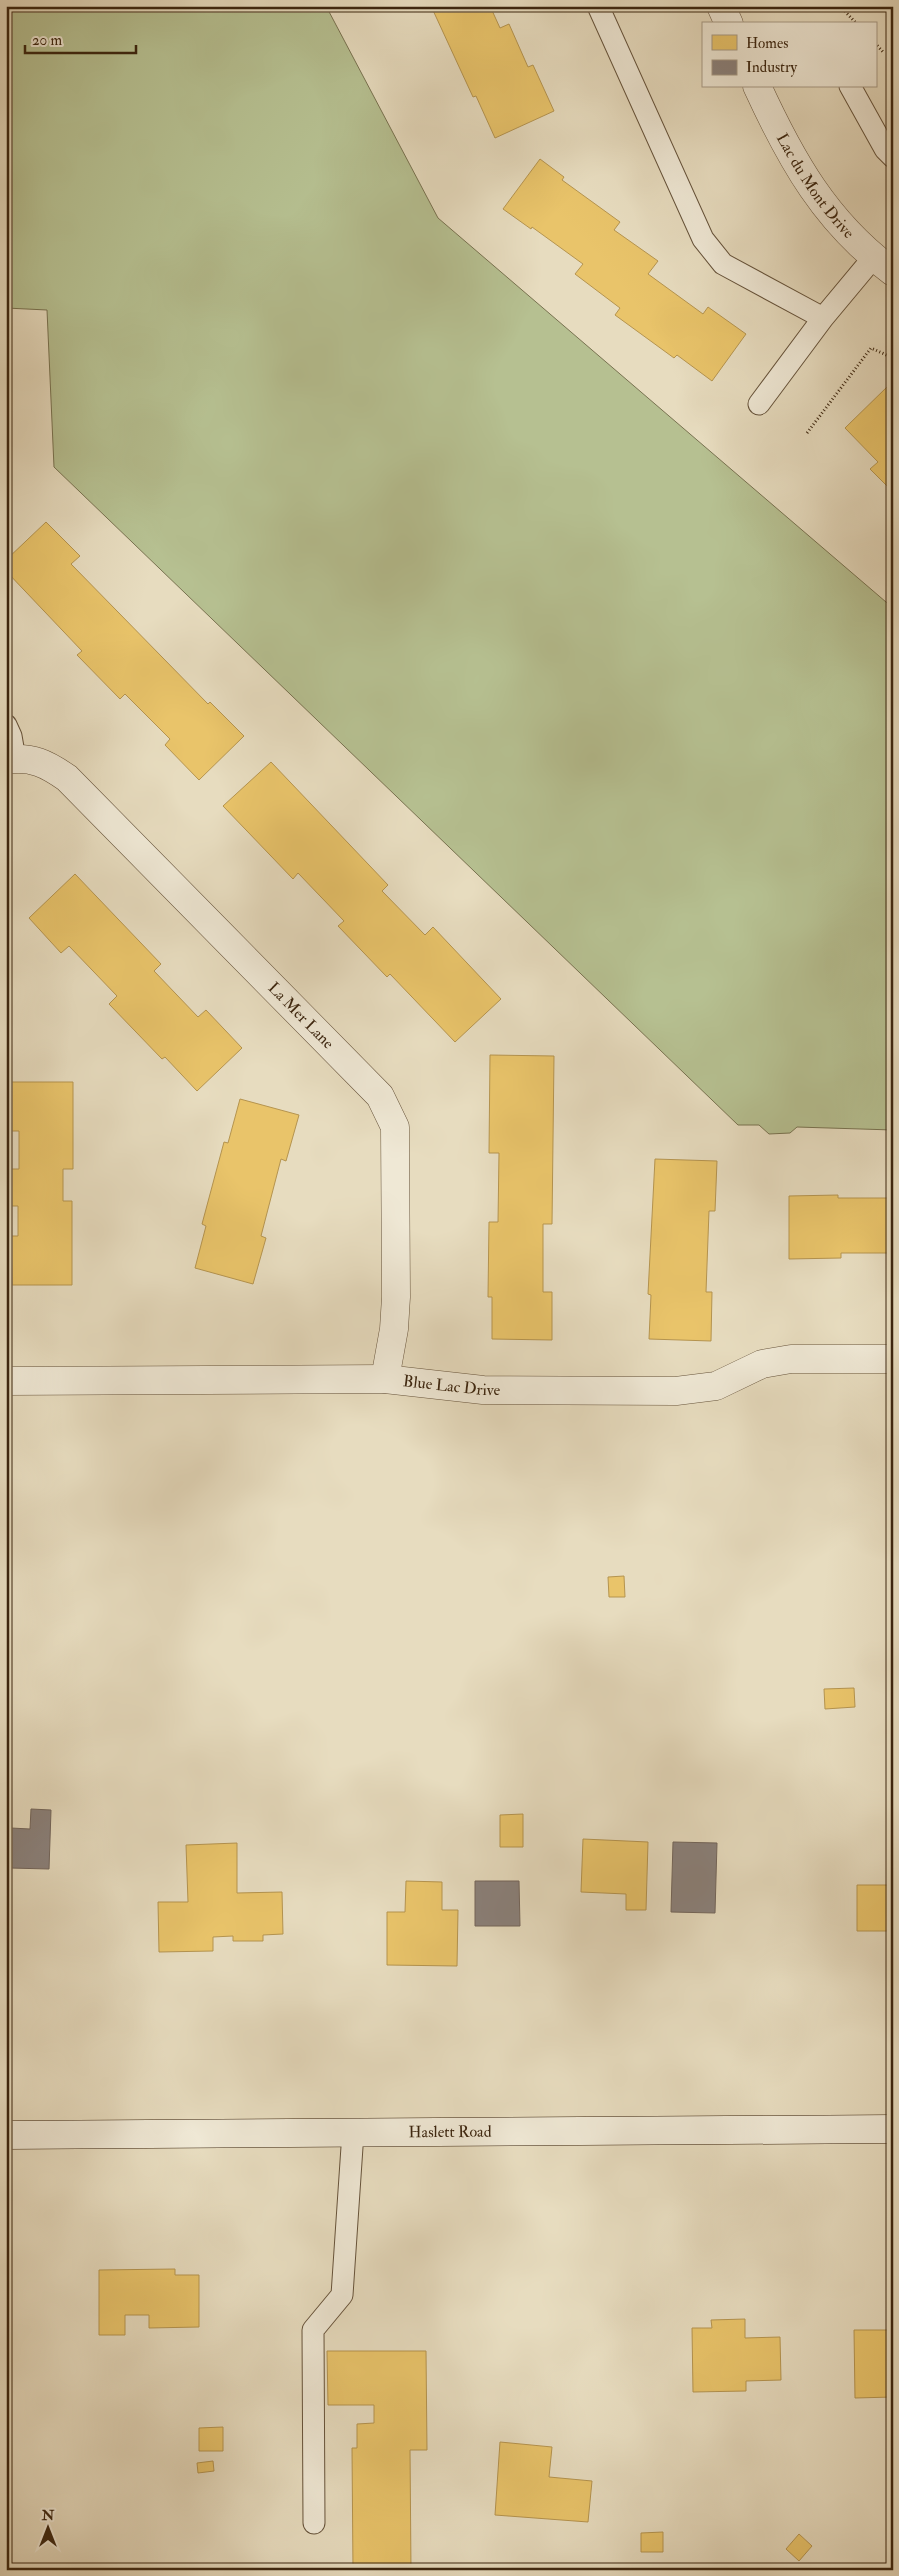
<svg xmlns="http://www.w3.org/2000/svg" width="899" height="2576" font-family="'IM FELL Double Pica',serif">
	<rect width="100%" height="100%" fill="#e7dcbf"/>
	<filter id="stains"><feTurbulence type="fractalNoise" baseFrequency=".004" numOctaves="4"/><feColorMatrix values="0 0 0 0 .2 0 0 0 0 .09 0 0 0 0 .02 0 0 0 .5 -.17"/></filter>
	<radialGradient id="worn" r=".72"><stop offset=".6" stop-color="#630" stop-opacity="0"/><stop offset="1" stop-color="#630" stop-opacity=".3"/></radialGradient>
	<path fill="#b6c091" stroke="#787250" d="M6,6H326L438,218L893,608V1130L797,1127L790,1133L769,1134L759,1125H738L54,467L47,310L6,308Z"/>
	<path fill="#e9c46a" stroke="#b5944f" d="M431,6H490L500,28L509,24L528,67L533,65L554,111L495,138L476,96L473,97Z
		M540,159L564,177L562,180L620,222L614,230L658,261L648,274L703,314L708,307L746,334L712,381L677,355L674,358L615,315L620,308L575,274L583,264L532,227L531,229L503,209Z
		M888,386L893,391V492L870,469L878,462L845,428Z
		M46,522L80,556L71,564L208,704L210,702L244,736L199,780L165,745L170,739L125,694L120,699L77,655L82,651L6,571V560Z
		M271,762L388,885L382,891L425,935L433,927L501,999L455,1042L390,974L387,977L338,926L344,921L298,873L293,879L223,806Z
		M75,874L161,964L154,971L198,1017L206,1010L242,1048L197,1091L165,1057L162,1059L109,1004L117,996L69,946L61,953L29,918Z
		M490,1055L554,1056L552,1224H543V1292H552V1340L492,1339V1297H488L489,1222H498L499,1153H489Z
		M11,1082H73V1169H63V1201H72V1285H12L11,1236H18V1206H8V1169H19V1131H11Z
		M240,1099L299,1115L286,1161L281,1159L261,1236L266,1238L253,1284L195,1268L206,1226L202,1224L224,1142L228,1143Z
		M655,1159L717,1161L715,1211H709L706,1292H712L711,1341L649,1339L651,1295L648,1294Z
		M838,1195V1198H893V1253H841V1258L789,1259V1196Z
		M624,1576L625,1597H609L608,1577Z
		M854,1688L855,1707L825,1709L824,1689Z
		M523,1814V1847H500V1815Z
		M583,1839L648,1842L646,1910H626V1894L581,1892Z
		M237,1843V1893L282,1892L283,1934L263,1935V1941H233V1936L213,1937V1951L159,1952L158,1902H188L186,1845Z
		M406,1881L442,1882V1910H458L457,1966L387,1965V1912H405Z
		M857,1885H893V1931H857Z
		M175,2269V2275H199V2327L149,2328V2315H125V2335H99V2270Z
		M745,2319V2338L780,2337L781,2380L746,2381V2391L693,2392L692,2328H712L711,2320Z
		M854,2330H893V2397L855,2398Z
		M327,2351H426L427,2450H410L411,2570H353L352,2448H357V2424L374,2423V2405H328Z
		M223,2427V2451H199V2428Z
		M500,2442L552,2447L549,2477L592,2481L588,2522L495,2515Z
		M213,2461L214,2471L198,2473L197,2463Z
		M663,2532V2552H641V2533Z
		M799,2534L812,2546L799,2561L786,2549Z"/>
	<path fill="#8a817c" stroke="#72655b" d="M31,1809L51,1810L49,1869L10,1868L11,1828L30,1829Z
		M673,1842L717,1843L715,1913L671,1912Z
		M475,1881H519L520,1926H475Z"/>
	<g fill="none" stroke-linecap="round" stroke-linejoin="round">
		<g stroke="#66533b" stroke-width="23">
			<path id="service" d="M598,6L703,239L723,264L823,318L873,258
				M850,86L885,149L893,157
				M759,404L823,318
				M6,725L11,736L15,759
				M314,2523L313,2330L342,2295L353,2132"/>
		</g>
		<g stroke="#66533b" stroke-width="29">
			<g id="minor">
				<path d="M721,6L729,24"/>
				<path id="s1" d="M757,86C791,160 826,223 893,272"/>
				<path id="s2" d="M6,760C32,756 47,764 67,778L380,1096L395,1127L396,1297L394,1329L385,1379"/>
				<path id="s3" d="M6,1381L385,1379L483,1390L676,1391L716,1386L762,1364L791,1359H893"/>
			</g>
		</g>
		<g stroke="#3b250f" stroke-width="29">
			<g id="secondary">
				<path id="s4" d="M6,2135L893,2129"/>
			</g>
		</g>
		<path stroke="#3b250f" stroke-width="3" stroke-dasharray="1 2.5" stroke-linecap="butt" d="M840,6L857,24
			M875,43L883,52
			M807,433L871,348L893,358"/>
		<use href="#service" stroke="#efe8d5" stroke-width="21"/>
		<use href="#minor" stroke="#efe8d5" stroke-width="28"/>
		<use href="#secondary" stroke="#efe8d5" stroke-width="28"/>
	</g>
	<g text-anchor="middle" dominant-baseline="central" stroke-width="5" stroke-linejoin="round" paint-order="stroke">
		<g font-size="16" fill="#3b250f" stroke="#efe8d5">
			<text stroke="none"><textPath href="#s1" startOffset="116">Lac du Mont Drive</textPath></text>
			<text stroke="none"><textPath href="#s2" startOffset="399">La Mer Lane</textPath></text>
			<text stroke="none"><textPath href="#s3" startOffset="446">Blue Lac Drive</textPath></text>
			<text stroke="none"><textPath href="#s4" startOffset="444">Haslett Road</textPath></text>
		</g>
	</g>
	<rect width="899" height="2576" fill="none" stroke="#e7dcbf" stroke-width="25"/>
	<rect x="8" y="8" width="884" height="2561" fill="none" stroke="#3b250f" stroke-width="2.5"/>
	<rect x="12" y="12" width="874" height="2551" fill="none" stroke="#3b250f"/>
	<rect x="702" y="22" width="175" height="65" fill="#efe8d5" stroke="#a79a86"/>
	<rect x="712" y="35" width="25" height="15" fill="#e9c46a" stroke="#a79a86"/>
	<text x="746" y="48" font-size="15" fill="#3b250f">Homes</text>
	<rect x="712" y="60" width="25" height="15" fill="#8a817c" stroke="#a79a86"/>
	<text x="746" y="72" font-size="15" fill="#3b250f">Industry</text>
	<g transform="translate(48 2528)" stroke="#efe8d5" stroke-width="4" paint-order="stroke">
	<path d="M0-4L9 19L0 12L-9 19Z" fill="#3b250f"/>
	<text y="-8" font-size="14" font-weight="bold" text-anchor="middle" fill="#3b250f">N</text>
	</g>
	<path d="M25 45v8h111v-8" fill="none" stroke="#3b250f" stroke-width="2.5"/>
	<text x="32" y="45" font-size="15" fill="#3b250f" stroke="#efe8d5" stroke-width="4" paint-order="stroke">20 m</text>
	<rect width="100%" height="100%" filter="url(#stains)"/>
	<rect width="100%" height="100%" fill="url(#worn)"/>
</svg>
